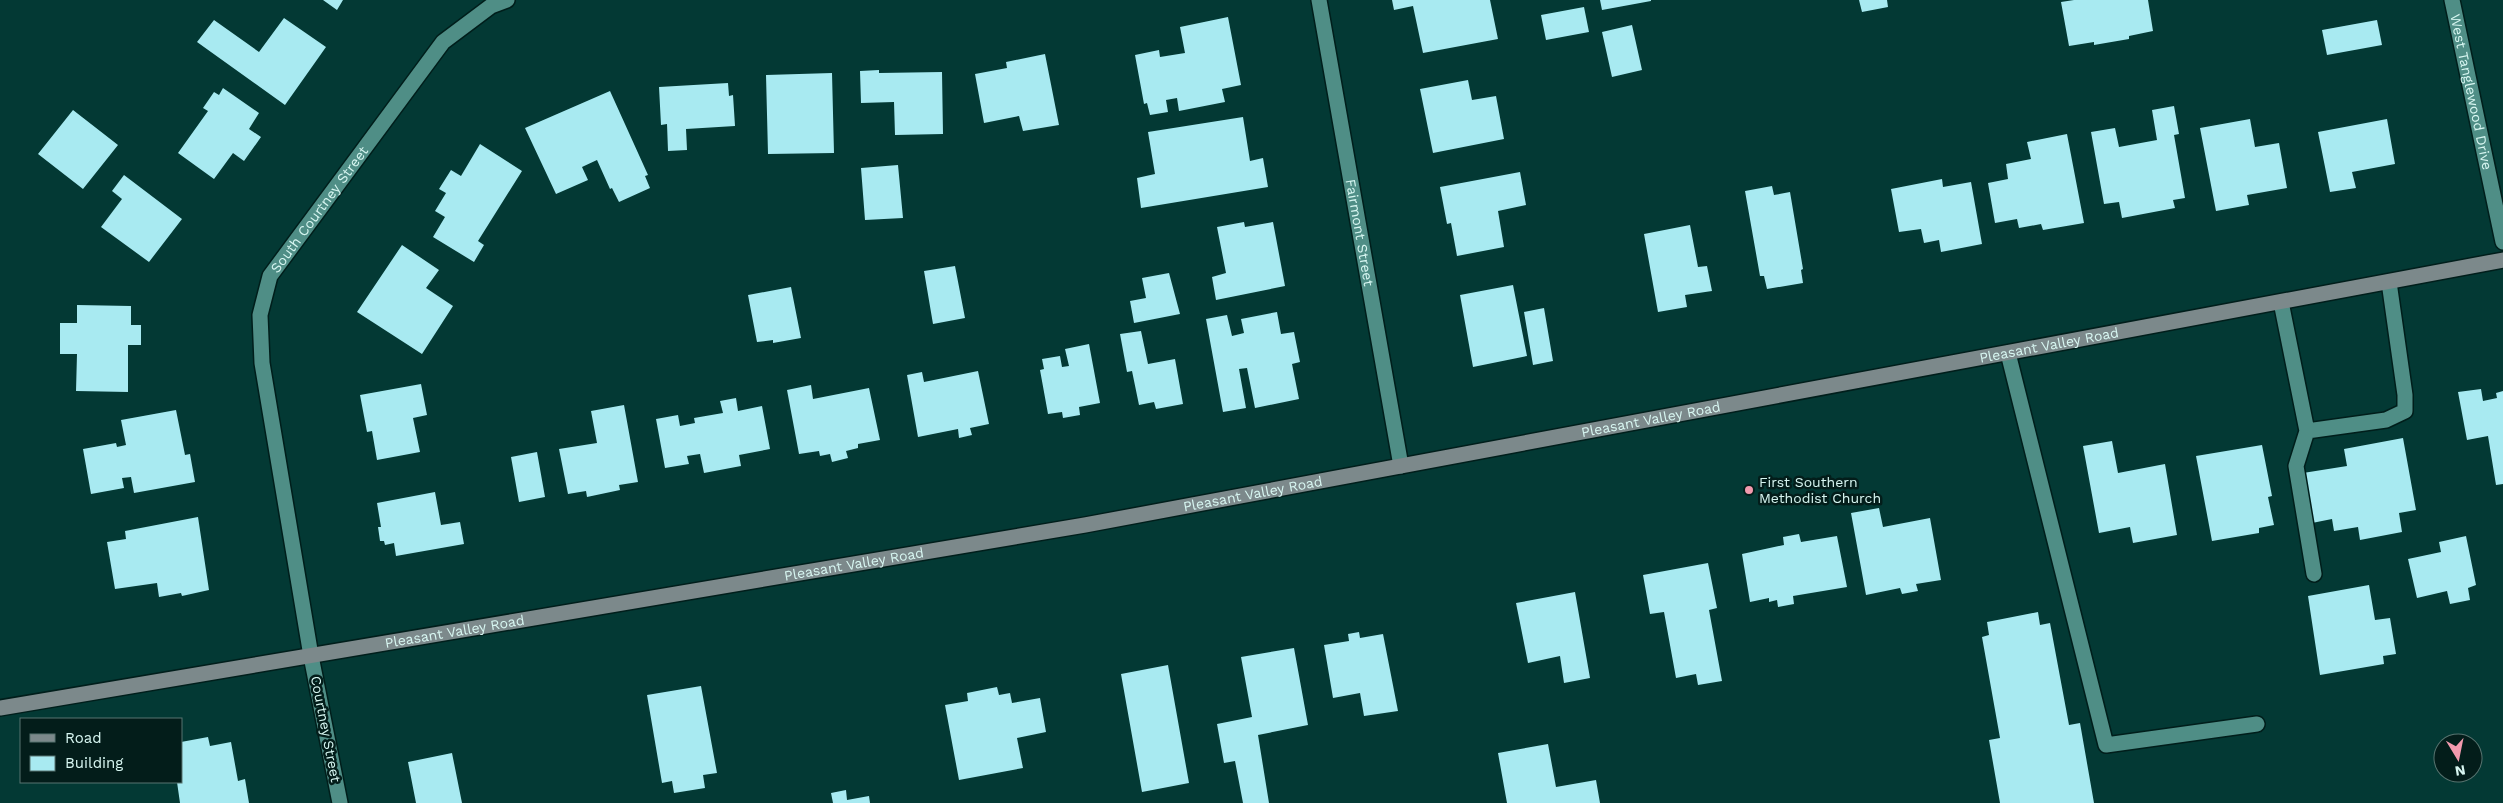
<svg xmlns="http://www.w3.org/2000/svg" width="2503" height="803" font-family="'Work Sans',sans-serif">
	<rect width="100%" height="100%" fill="#033934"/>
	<path fill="#a8eaf1" d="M323,0H343L337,10Z
		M1392,0H1490L1498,39L1423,53L1413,6L1394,10Z
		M1600,0H1651V1L1602,10Z
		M1859,0H1887L1888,7L1862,12Z
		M2074,0H2148L2153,31L2129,36V39L2094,45V42L2069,46L2061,2Z
		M1584,7L1589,32L1546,40L1541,15Z
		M1228,17L1241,85L1222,89L1225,102L1179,111L1177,98L1166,100L1168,112L1150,115L1147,103L1144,104L1135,55L1159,50L1160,57L1185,53L1180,27Z
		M284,18L326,47L285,105L197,42L214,20L259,52Z
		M2377,20L2382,45L2327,55L2322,30Z
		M1632,25L1642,70L1612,77L1602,32Z
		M1045,54L1059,125L1023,131L1019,116L984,123L975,74L1007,68L1006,62Z
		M879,70V73L942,72L943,134L895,135L894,102L861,103L860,71Z
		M832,73L834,153L768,154L766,75Z
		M1468,80L1472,100L1496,96L1504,139L1433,153L1420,89Z
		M728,83L729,96L733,95L735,126L686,129L687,150L668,151L667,124L661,125L659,87Z
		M223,88L259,113L249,129L261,137L244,161L233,153L214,179L178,153L208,111L203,108L214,92L219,95Z
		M610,91L648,175L645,176L650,188L619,202L612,188L610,189L597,160L582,167L588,180L556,194L525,128Z
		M2174,106L2179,134L2174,135L2185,198L2173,200L2175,208L2122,218L2119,202L2104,204L2091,132L2115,128L2119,147L2157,140L2152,110Z
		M73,110L118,145L83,189L38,154Z
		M1243,117L1250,161L1263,158L1268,187L1141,208L1137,178L1155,174L1148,132Z
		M2250,119L2255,147L2279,143L2287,188L2247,195L2249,205L2216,211L2200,128Z
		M2387,119L2395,164L2352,172L2356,188L2330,192L2318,132Z
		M2067,134L2084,223L2043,230L2041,224L2019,228L2017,219L1995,223L1988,183L2008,179L2006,164L2031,159L2027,142Z
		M480,144L522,171L478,241L484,245L474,262L433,237L445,217L435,211L446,193L439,189L451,170L461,176Z
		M898,165L903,218L865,220L861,168Z
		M1520,172L1526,205L1498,211L1504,247L1457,256L1451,223L1447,224L1440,187Z
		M124,175L182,219L149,262L101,227L122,199L112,191Z
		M1942,179L1943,187L1971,182L1982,244L1941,252L1939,240L1924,243L1921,229L1899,232L1891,189Z
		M1772,186L1774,195L1790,192L1803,269L1801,270L1803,283L1767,289L1764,276H1760L1745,191Z
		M1244,222L1245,227L1273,222L1285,286L1216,300L1212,277L1226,273L1217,227Z
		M1690,225L1698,267L1707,266L1712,291L1685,295L1687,307L1658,312L1644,234Z
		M402,245L439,270L426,288L453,306L422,354L357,312Z
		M955,266L965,318L933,324L924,271Z
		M1169,273L1180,314L1134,323L1130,301L1146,298L1142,278Z
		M1513,285L1527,356L1473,367L1460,295Z
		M791,287L801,338L773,343V340L757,342L748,295Z
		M77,305L131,306V325H141V345H128V392L76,391L77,354H60V323H77Z
		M1544,308L1553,361L1533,365L1524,312Z
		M1277,312L1281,334L1294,332L1300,362L1292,364L1299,399L1255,408L1247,368L1239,369L1246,408L1223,412L1206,319L1227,315L1232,336L1244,333L1241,319Z
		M1141,331L1148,364L1175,359L1183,404L1156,409L1154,402L1139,405L1132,371L1127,372L1120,334Z
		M1089,344L1100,403L1079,407L1080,415L1063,418L1062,412L1048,414L1040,370L1044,369L1042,359L1060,356L1062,367L1069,366L1065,349Z
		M978,371L989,424L970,428L972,435L959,438L958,429L918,437L907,375L922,372L924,382Z
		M421,384L427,415L413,418L420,452L377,460L372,431L367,432L360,395Z
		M811,385L813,399L869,388L880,440L858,444V448L846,451L848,458L832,462L830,454L820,456L819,451L799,454L787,390Z
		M2481,389L2483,401L2497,398L2496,393L2503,391V484L2496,485L2488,436L2467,440L2458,392Z
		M736,398L738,411L762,406L770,449L739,455L741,466L704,473L700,454L687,456L689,464L665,468L656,419L678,415L680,426L695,423L694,418L723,413L720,401Z
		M624,405L638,482L619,485L620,490L587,497L586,491L568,494L559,449L597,443L591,411Z
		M176,410L185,455L190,454L195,482L134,493L131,477L122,478L124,488L91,494L83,449L116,443L117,447L126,445L121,420Z
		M2403,438L2416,510L2399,513L2402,532L2360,540L2358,527L2334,531L2332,519L2312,523L2303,473L2347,466L2344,449Z
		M2112,441L2118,473L2165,464L2177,535L2133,543L2130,527L2099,533L2083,446Z
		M2262,445L2272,496L2268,497L2274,525L2259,528V533L2212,541L2196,456Z
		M537,452L545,497L519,502L511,457Z
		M435,492L441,525L460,522L464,544L396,556L394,543L385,545L384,541H380L378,527H381L377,503Z
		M1879,508L1883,527L1930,518L1941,580L1916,584L1918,591L1902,594L1900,588L1866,595L1851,513Z
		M198,517L209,590L182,596L181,593L159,597L157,583L115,589L107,542L126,539L125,531Z
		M1799,534L1801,542L1837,536L1847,587L1793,596L1794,604L1778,607L1777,600L1769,602V598L1750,602L1742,554L1784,545L1783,537Z
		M2466,536L2476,585L2468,588L2470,600L2450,604L2447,591L2417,598L2408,559L2441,552L2439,542Z
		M1708,563L1717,608L1709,610L1722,681L1698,685L1696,674L1676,678L1664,612L1650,614L1643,575Z
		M2369,585L2375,620L2390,618L2396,654L2383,656L2384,664L2320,675L2308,596Z
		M1575,592L1590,678L1564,683L1560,656L1528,663L1516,603Z
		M2038,612L2040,625L2050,623L2069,725L2080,723L2094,803H2000L1989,740L2000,738L1982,637L1989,635L1987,622Z
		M1359,632L1360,638L1383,634L1398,711L1364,716L1360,693L1333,698L1324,645L1349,641L1348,634Z
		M1294,648L1308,725L1258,735L1269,803H1243L1235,761L1224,763L1217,724L1252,717L1241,657Z
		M1168,665L1189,783L1142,792L1121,674Z
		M701,686L717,773L703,775L705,788L674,793L672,781L662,783L647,695Z
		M997,687L999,695L1010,693L1012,703L1040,698L1046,732L1017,738L1023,768L959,780L945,705L968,701L967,693Z
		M208,737L210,746L231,742L238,781L245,779L249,803H180L177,782H181V742Z
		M1548,744L1556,787L1596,780L1600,803H1507L1498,753Z
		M452,753L462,803H416L408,762Z
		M846,790L847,800L869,796L870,803H833L831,793Z"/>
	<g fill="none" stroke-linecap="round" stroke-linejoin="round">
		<g stroke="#001e1b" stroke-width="18">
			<path id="lane" d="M2281,302L2307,431L2386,420L2405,411V395L2389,282
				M2008,353L2106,745L2257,724
				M2307,431L2296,466L2314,574"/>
		</g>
		<g stroke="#001e1b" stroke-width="18">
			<g id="street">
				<path id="s1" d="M1319,0L1401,466"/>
				<path id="s2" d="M2452,0L2503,242"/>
				<path id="s3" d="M340,803L311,656L262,363L260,315L270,276L443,42L491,6L507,0"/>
			</g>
		</g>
		<g stroke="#001e1b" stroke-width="18">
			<g id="secondary">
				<path id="s4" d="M0,708L1085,525L2503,260"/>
			</g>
		</g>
		<use href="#lane" stroke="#4f8e86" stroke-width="15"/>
		<use href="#street" stroke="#4f8e86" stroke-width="15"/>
		<use href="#secondary" stroke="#7c898b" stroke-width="15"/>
	</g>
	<circle fill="#f29aae" stroke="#031d1a" stroke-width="2" cx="1749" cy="490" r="5"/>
	<g text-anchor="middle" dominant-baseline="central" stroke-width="5" stroke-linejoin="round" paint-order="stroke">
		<g font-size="14" fill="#d7f6f1" stroke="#031d1a">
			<text stroke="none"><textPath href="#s2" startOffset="94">West Tanglewood Drive</textPath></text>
			<text stroke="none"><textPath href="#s3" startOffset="618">South Courtney Street</textPath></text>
			<text stroke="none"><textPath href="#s1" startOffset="236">Fairmont Street</textPath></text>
			<text stroke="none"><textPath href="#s4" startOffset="2081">Pleasant Valley Road</textPath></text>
			<text stroke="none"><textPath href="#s4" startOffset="1676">Pleasant Valley Road</textPath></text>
			<text stroke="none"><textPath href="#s4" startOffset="1271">Pleasant Valley Road</textPath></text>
			<text stroke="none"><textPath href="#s4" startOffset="866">Pleasant Valley Road</textPath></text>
			<text stroke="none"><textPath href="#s4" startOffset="461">Pleasant Valley Road</textPath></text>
			<text transform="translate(326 729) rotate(79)">Courtney Street</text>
		</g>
		<g font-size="14" fill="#d7f6f1" stroke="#031d1a" text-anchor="start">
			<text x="1759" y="482">First Southern<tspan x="1759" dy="16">Methodist Church</tspan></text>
		</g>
	</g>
	<rect x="20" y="718" width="162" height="65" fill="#031d1a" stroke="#587470"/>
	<rect x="30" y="734" width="25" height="8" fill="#7c898b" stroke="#587470"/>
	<text x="65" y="743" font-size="15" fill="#d7f6f1">Road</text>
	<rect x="30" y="756" width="25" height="15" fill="#a8eaf1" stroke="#587470"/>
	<text x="65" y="768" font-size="15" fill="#d7f6f1">Building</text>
	<g transform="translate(2458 758) rotate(170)"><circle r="24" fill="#031d1a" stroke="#587470"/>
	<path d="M0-4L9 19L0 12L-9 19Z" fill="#f29aae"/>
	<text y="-8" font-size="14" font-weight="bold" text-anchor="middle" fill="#d7f6f1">N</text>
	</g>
</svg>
